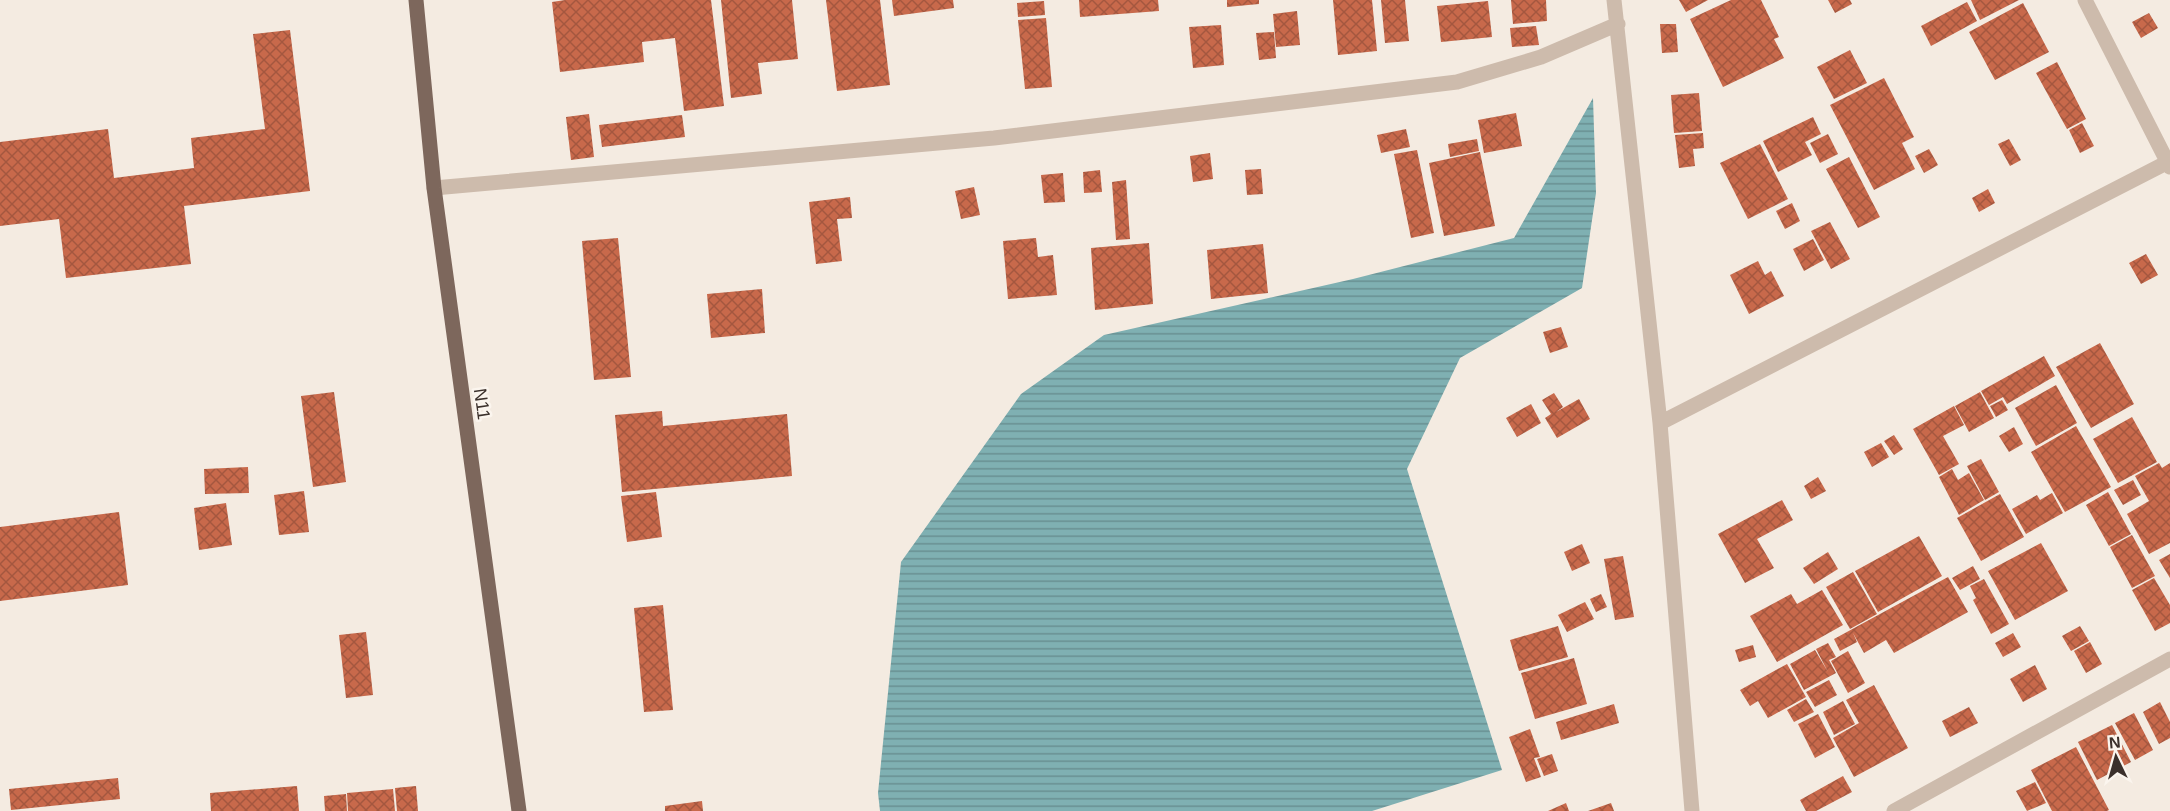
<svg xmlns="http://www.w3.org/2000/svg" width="2170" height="811" font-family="Helvetica,sans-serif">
	<defs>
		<pattern id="water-rules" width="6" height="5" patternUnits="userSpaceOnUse" patternTransform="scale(1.5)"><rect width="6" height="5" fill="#7fb0b2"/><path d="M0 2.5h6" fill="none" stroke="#699091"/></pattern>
		<pattern id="building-cross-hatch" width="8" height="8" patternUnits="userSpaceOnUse" patternTransform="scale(1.5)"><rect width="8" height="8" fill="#c8694b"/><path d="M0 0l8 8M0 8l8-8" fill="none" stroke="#a4573f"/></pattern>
	</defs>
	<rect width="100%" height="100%" fill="#f4ebe1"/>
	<path fill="url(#water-rules)" d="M1593,98L1596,193L1582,288L1460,358L1407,469L1502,770L1372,811H880L878,793L901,562L1021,394L1104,335L1353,279L1514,238Z"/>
	<path fill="url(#building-cross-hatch)" d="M565,0H711L724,106L684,111L675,38L642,42L644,62L560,72L552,2Z
		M721,0H792L798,59L758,63L762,94L731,98Z
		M826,0H880L890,85L837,91Z
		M892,0H953L954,8L894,16Z
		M1079,0H1158L1159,11L1080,17Z
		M1227,0H1259V4L1227,7Z
		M1333,0H1372L1377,51L1338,55Z
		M1381,0H1405L1409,41L1385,43Z
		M1511,0H1546L1547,21L1513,24Z
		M1679,0H1708L1686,12Z
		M1731,0H1761L1779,37L1774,39L1784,58L1723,87L1690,19Z
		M1828,0H1850L1852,4L1835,13Z
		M1971,0H2019L1980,20Z
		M1044,1L1045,15L1018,17L1017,3Z
		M1488,1L1492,37L1441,42L1437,6Z
		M1967,2L1977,21L1931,46L1921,26Z
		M2023,3L2049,52L1995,80L1969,32Z
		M1297,11L1300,45L1276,47L1273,14Z
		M2149,13L2158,28L2141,38L2132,22Z
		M1046,18L1052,87L1025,89L1018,20Z
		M1660,24H1676L1678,52L1662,53Z
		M1221,25L1224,65L1193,68L1189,27Z
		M1536,26L1539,45L1512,47L1510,28Z
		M290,30L310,191L184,206L191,264L66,278L59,219L0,226V142L108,129L114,178L194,168L191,138L265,129L253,34Z
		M1274,32L1276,58L1259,60L1256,33Z
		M1850,50L1867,83L1834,99L1817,67Z
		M2057,62L2086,119L2067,129L2036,73Z
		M1884,78L1914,137L1902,143L1915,169L1874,190L1830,105Z
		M1699,93L1702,131L1674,133L1671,95Z
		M1516,113L1522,146L1484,153L1478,120Z
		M589,114L594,157L571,160L566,117Z
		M682,115L685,137L602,147L599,125Z
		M1813,117L1821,134L1805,142L1812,155L1778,172L1763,141Z
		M2082,123L2094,146L2080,153L2069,130Z
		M1406,129L1410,147L1381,153L1377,135Z
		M1703,133L1704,148L1693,149L1695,166L1679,168L1675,135Z
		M1828,134L1838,154L1820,163L1810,143Z
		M1477,139L1479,151L1450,157L1448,144Z
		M2009,139L2021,160L2010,166L1998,144Z
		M1760,144L1788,199L1748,219L1720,163Z
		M1929,149L1938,165L1924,173L1915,156Z
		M1417,150L1434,233L1411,238L1394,154Z
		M1480,152L1495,226L1444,236L1429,163Z
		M1210,153L1213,179L1193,182L1190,156Z
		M1849,157L1880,217L1858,228L1826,169Z
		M1261,169L1263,194L1247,195L1245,170Z
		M1100,170L1102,192L1084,193L1083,172Z
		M1063,173L1065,202L1044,203L1041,175Z
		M1126,180L1130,239L1116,240L1112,182Z
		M974,187L980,215L961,219L955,191Z
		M1988,189L1995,203L1979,212L1972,198Z
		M850,197L852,218L837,219L842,261L816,264L809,202Z
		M1792,203L1800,221L1785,229L1776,211Z
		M1830,222L1850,259L1831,269L1811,231Z
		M618,238L631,377L594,380L582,241Z
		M1036,238L1038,257L1053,255L1057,295L1008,299L1003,241Z
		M1813,239L1824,260L1804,271L1793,249Z
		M1149,243L1153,304L1095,310L1091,248Z
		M1263,244L1268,293L1211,299L1207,250Z
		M2146,254L2158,275L2141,284L2129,263Z
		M1758,261L1765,275L1771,271L1784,296L1749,314L1730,275Z
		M762,289L765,333L711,338L707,294Z
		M1561,327L1568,347L1550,353L1543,332Z
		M2100,343L2134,404L2091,428L2056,367Z
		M2044,356L2055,376L2007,404L2003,397L1989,405L1981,391Z
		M2056,385L2077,423L2036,446L2015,408Z
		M334,392L346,482L313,487L301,396Z
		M1980,392L1994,418L1969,432L1955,406Z
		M1554,393L1563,407L1556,412L1579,399L1590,419L1557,438L1545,418L1551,414L1542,400Z
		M2002,400L2008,410L1996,417L1990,406Z
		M1531,404L1541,423L1517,437L1506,418Z
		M1954,406L1964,425L1943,436L1959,464L1939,475L1913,429Z
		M662,411L663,426L787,414L792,476L622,492L615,415Z
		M2132,417L2157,462L2118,483L2093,439Z
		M2076,426L2111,487L2065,512L2031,452Z
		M2014,427L2023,444L2009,452L1999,436Z
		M1894,435L1903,449L1894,455L1884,441Z
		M1881,443L1889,457L1872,467L1864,452Z
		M1981,459L1999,492L1985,500L1967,466Z
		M2159,463L2162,468L2170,463V543L2149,554L2127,514L2149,501L2135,476Z
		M248,467L249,493L205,494L204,469Z
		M1952,469L1958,480L1969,473L1984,500L1959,515L1939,477Z
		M1818,477L1826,491L1811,499L1804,486Z
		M2133,480L2141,495L2123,505L2114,490Z
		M304,491L309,532L279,535L274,495Z
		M656,492L662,537L627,542L621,496Z
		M2108,492L2131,534L2109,546L2086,505Z
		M2052,493L2063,513L2026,534L2012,509L2037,495L2040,500Z
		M2000,494L2024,537L1981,561L1957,518Z
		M1782,500L1793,520L1757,539L1774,568L1745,583L1718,534Z
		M226,503L232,545L199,550L194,508Z
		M119,512L128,585L0,601V527Z
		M2132,535L2155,576L2132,588L2110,547Z
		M1919,536L1942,576L1878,612L1855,571Z
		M2041,543L2068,591L2015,620L1988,571Z
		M1582,544L1590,563L1572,571L1564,552Z
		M1828,552L1838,569L1814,584L1803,568Z
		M2170,554V578L2159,560Z
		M1623,556L1634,617L1615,620L1604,559Z
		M1973,566L1980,579L1960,590L1952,578Z
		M1853,572L1877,614L1850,629L1826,587Z
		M1948,577L1968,612L1894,653L1886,640L1864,653L1853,633L1857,642L1840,651L1834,639Z
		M2154,578L2170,605V623L2155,631L2132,590Z
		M1984,579L2009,624L1991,634L1973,600L1976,598L1970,586Z
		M1822,590L1843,625L1777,662L1750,616L1791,594L1797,604Z
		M1601,594L1607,607L1596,612L1590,599Z
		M1585,602L1594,619L1567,632L1558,615Z
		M663,605L673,710L644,712L634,608Z
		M1558,626L1568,657L1519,671L1510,640Z
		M2080,626L2089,641L2071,651L2062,636Z
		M366,632L373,695L346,698L339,635Z
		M2013,633L2021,647L2003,657L1995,643Z
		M2090,642L2102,664L2086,673L2074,651Z
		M1828,643L1836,657L1829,660L1836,673L1804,690L1790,664L1815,650L1828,672L1816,649Z
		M1753,645L1756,657L1739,662L1735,650Z
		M1848,651L1865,683L1848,693L1831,661Z
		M1574,658L1587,704L1535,719L1521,673Z
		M1787,664L1806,697L1768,718L1758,701L1750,706L1740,690Z
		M2035,665L2047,689L2023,702L2010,679Z
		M1829,680L1837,695L1815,707L1806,692Z
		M1874,685L1908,748L1854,777L1833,738L1859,723L1846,700Z
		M1806,699L1814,712L1794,722L1787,710Z
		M1843,701L1855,724L1834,735L1823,712Z
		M2160,702L2170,722V738L2159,744L2143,712Z
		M1614,704L1619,723L1561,740L1556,722Z
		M1969,707L1978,723L1950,737L1942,721Z
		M2134,713L2153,750L2135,760L2115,723Z
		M1818,714L1835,747L1815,758L1798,724Z
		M2112,725L2131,762L2097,780L2078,742Z
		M1530,729L1540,757L1534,758L1541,777L1526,782L1509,737Z
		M2076,747L2109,810L2107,811H2052L2031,770Z
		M1552,754L1558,771L1544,776L1537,759Z
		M1843,776L1852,792L1816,811H1806L1800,800Z
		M118,778L120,799L11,810L9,789Z
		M2035,782L2046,803L2027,811L2016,791Z
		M297,786L299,811H211L210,793Z
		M416,786L418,811H397L395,788Z
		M393,789L395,811H348L347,793Z
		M346,794L347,811H325L324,796Z
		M702,801L703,811H665V806Z
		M1566,803L1569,811H1548Z
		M1611,803L1614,811H1588Z"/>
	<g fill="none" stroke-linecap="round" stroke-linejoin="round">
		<path stroke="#cdbbac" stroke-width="15" d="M1614,0L1660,423L1692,811
			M2085,0L2170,167
			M434,188L994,138L1457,82L1541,57L1618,24
			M1660,423L2170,161
			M1894,811L2170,659"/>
		<path stroke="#7d675c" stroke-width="15" d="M416,0L434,188L519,811"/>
	</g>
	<g text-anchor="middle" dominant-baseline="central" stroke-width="5" stroke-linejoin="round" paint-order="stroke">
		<g font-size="18" fill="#3b302b" stroke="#fbf5ee">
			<text transform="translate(482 404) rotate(82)">N11</text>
		</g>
	</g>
	<g transform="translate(2116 757) rotate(355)" stroke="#fbf5ee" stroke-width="4.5" paint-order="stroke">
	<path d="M0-4.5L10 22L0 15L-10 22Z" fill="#3b302b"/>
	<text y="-9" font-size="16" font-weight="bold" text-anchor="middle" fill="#3b302b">N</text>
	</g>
</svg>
